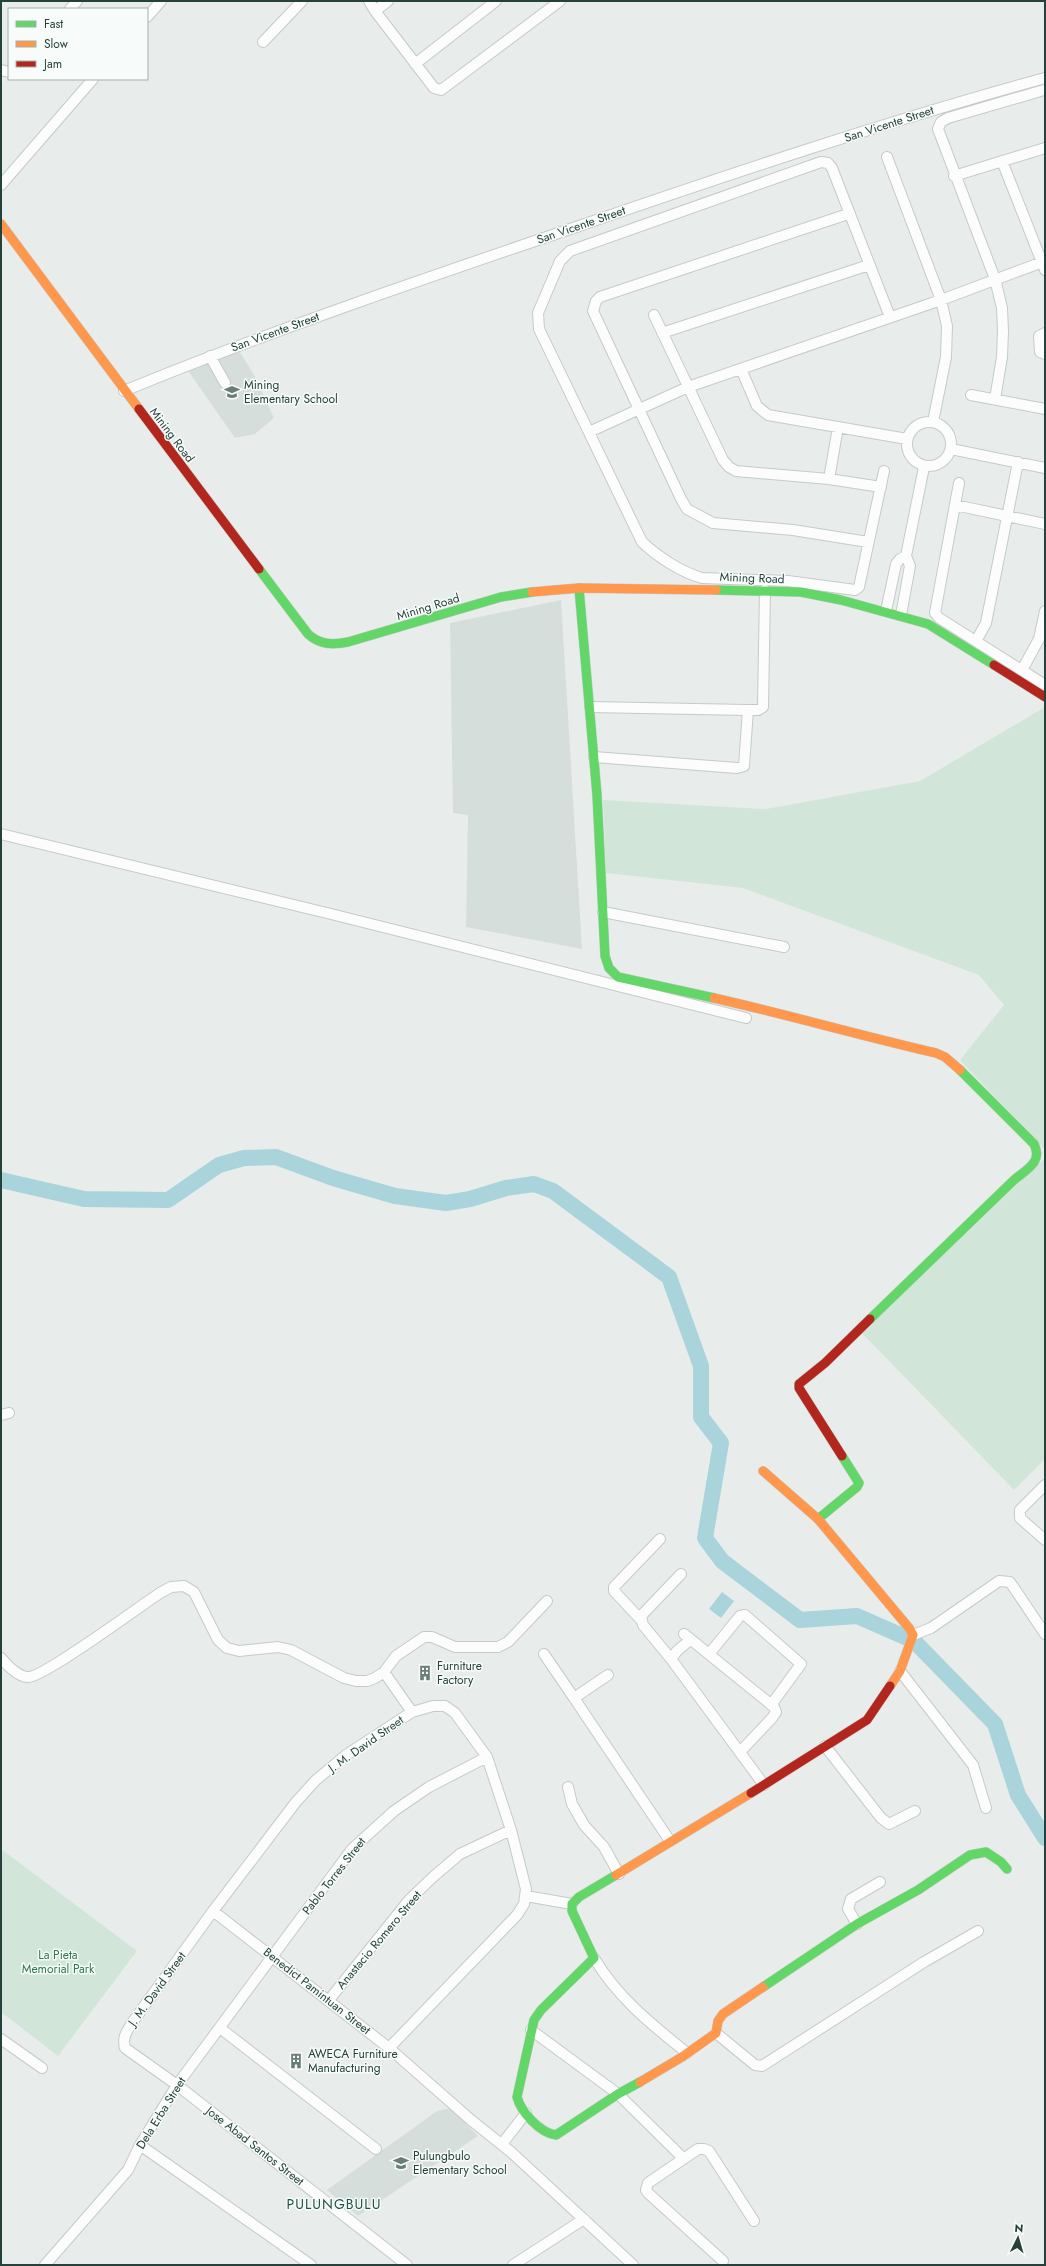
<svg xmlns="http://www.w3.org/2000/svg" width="1046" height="2266" font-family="Jost,sans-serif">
	<rect width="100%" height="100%" fill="#e8edeb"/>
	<path fill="#d6dedb" d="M238,349L253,373L274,418L255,434L235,438L186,368Z
		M561,600L582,949L466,927L468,815L453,813L450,623Z
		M450,2108L478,2136L358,2216L327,2190L437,2111Z"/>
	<path fill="#d1e6d8" d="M1045,707V1150L960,1060L1004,1005L979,975L743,888L606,873L603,800L766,809L920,781Z
		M1045,1158V1459L1014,1490L862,1333Z
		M1,1849L137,1951L58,2056L1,2012Z"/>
	<path fill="#a9d4db" d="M722,1592L734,1601L721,1618L709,1609Z"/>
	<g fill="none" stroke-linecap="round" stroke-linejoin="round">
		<path stroke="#a9d4db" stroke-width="16" d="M1,1180L84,1199L168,1200L219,1165L244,1158L276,1157L333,1178L395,1196L446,1203L470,1199L506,1188L534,1184L553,1191L669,1277L701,1366V1417L721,1443L705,1538L722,1561L800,1620L857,1616L914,1641L995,1724L1018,1795L1045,1838"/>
		<g stroke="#c5cac8" stroke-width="12">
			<path id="street" d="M369,1L375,11L388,1
				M70,9L77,1
				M375,11L434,88L441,90L560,1
				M147,17L161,1
				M263,42L302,1
				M415,64L496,1
				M1,70L9,72
				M887,157L941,300L947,326L946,357L933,422
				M1002,161L1045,270
				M954,176L1045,148
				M1,185L93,79
				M848,214L600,297L596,301L593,311L681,499L687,509L713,523L793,530L868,542
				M654,315L723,460L729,467L736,471L829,479L881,487
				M662,333L869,265
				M1045,333L1039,336L1040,352L1045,354
				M210,356L225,383
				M741,369L757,406L768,415L907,439
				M124,391C273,330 426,278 579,226C733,173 888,121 1045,78
				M971,395L1045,409
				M995,399L1002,357L1003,331L1002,308L995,279L938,129L941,122L948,118L1044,90
				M907 444a22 22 0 1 1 44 0a22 22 0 1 1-44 0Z
				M589,432L688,387L941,300L1045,261
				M951,449L1045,468
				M884,471L859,587L855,590L788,581L702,578C681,572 658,557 642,542L539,329L538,313L560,261L570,251L821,162L828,163L832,168L890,317
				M829,479L838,427
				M959,483L935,613L939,618L1045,685
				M955,505L1045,524
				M886,611L896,564L900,559L906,556
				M901,615L910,566L906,556L924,467
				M976,641L986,623L1018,462
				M1022,670L1039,639L1045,611
				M590,707L748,710H758L763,707L765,590
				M594,757L737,768L744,766L748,710
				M1,834L331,914L746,1018
				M603,912L784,947
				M1,1415L9,1413
				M1045,1485L1020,1510V1518L1045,1540
				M642,1621L614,1591V1587L660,1539
				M684,1634L774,1707L776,1712L772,1718L740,1752
				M913,1635L931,1628L999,1581L1010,1582L1045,1634
				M690,1640L677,1651L671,1659L764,1785
				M544,1654L574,1698
				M709,1654L740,1616L745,1615L801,1664L771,1705
				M1,1658C7,1665 18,1677 28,1677C43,1678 140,1606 160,1593L171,1587L184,1586L194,1592L218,1640L227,1648L239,1651L278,1647L291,1650L344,1678L356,1681H367L375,1678L384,1672L396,1656L424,1637H432L455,1647H498L508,1642L547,1601
				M671,1659L643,1625L641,1616L681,1574
				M900,1671L973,1765L986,1808
				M384,1672L412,1712
				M608,1675L574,1698L670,1841
				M825,1746L881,1818L889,1824L915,1811
				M568,1787L572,1804L584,1825L604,1847L619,1874
				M526,1896L572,1904
				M213,1911L389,2048L471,2120L511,2152L633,2265
				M857,1924L848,1909L851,1899L880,1882
				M594,1958C618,1998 651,2024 687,2053
				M329,2000L409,1900L433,1877L460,1854L511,1830
				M220,2028L376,2149
				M531,2030L618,2094L684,2159
				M716,2033L755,2065L762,2066L924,1962L978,1931
				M1,2039L42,2068
				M389,2048L517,1915L524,1904L526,1889L511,1830L487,1757L455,1713L445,1706H433L412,1712L346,1755L316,1780L296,1802L213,1911L132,2023C127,2031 122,2037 125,2048L177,2085L407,2265
				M502,2144L526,2113
				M140,2145L311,2265
				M723,2261L648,2193L646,2190L648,2183L698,2149H704L709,2151L754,2221
				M45,2265L128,2170L140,2145L177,2085L352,1849L394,1811L429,1787L487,1757
				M513,2265L584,2219"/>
		</g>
		<g stroke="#c3cbc8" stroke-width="10">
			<path id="fast" d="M259,569L308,634C320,645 333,645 348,642L501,597L532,592
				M579,588L597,795L605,956L609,968L618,977L714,998
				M716,590L801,592L841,600L928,624L994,665
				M870,1319L1014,1180C1027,1169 1043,1162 1034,1144L960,1070
				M818,1519L857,1487L859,1483L842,1456
				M616,1875L579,1897L572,1904V1911L594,1958L541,2010L534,2020L517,2097C521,2112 540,2133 556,2135L618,2094L640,2082
				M763,1987L857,1924L918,1890L970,1855L986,1852L1001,1862L1007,1869"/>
		</g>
		<g stroke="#c3cbc8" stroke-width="10">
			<path id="slow" d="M1,224L139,409
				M532,592L579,588L716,590
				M714,998C789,1015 862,1036 936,1053L945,1057L960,1070
				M763,1471L818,1519L909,1628L913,1635L900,1671L890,1686
				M616,1875L751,1793
				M640,2082L682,2057L716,2033L718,2021L723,2014L763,1987"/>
		</g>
		<g stroke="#c3cbc8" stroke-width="10">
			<path id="jam" d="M139,409L259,569
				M994,665L1045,697
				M842,1456L799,1388V1384L825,1363L870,1319
				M751,1793L867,1720L890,1686"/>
		</g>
		<use href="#street" stroke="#fcfcfc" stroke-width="10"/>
		<use href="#fast" stroke="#63d668" stroke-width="9"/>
		<use href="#slow" stroke="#ff974d" stroke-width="9"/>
		<use href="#jam" stroke="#b3261e" stroke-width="9"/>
	</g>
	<defs>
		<g id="school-bare" transform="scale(1.2)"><path d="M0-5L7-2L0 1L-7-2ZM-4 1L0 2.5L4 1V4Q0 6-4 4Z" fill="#697e78" stroke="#f7fbf9" stroke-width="2.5" paint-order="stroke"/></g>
		<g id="building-bare" transform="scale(1.2)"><path d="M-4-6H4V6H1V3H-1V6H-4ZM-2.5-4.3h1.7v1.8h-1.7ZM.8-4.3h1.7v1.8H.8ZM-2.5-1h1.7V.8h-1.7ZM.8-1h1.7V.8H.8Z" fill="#697e78" stroke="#f7fbf9" stroke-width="2.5" paint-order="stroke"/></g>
	</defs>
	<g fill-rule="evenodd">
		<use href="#school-bare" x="232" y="392"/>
		<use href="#building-bare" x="425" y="1673"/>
		<use href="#building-bare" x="296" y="2061"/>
		<use href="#school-bare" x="401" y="2163"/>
	</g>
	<g text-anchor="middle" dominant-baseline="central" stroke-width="3" stroke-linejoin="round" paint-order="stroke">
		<g font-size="12" fill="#24423a" stroke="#f7fbf9">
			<text transform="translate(889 124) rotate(-18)">San Vicente Street</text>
			<text transform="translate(581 225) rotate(-19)">San Vicente Street</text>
			<text transform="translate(275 332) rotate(-20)">San Vicente Street</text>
			<text transform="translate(172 435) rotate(53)">Mining Road</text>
			<text transform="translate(752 578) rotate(2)">Mining Road</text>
			<text transform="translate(428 607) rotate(-17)">Mining Road</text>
			<text transform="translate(366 1744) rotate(-35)">J. M. David Street</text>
			<text transform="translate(334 1876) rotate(-52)">Pablo Torres Street</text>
			<text transform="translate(379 1940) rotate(-50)">Anastacio Romero Street</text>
			<text transform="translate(157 1989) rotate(-54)">J. M. David Street</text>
			<text transform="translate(317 1991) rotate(38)">Benedict Pamintuan Street</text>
			<text transform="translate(161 2113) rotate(-58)">Dela Erba Street</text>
			<text transform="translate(255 2146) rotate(38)">Jose Abad Santos Street</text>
		</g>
		<g font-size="12" fill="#24423a" stroke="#f7fbf9" text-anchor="start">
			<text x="244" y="385">Mining<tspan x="244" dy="14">Elementary School</tspan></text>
			<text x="437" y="1666">Furniture<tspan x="437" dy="14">Factory</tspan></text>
			<text x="308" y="2054">AWECA Furniture<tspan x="308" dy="14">Manufacturing</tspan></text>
			<text x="413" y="2156">Pulungbulo<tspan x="413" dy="14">Elementary School</tspan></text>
		</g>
		<g font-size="12" fill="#2d7a4b" stroke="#f7fbf9">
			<text x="58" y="1955">La Pieta<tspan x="58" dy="14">Memorial Park</tspan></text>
		</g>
		<g font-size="14" letter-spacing="1" fill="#1f5548" stroke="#f7fbf9">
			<text x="334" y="2204">PULUNGBULU</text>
		</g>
	</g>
	<rect width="1046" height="2266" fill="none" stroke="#24423a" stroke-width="4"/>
	<rect x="8" y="8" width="140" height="72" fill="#f7fbf9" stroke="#a3b1ad"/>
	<rect x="16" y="21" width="20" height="6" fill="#63d668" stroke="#a3b1ad"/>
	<text x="44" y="28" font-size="12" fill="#24423a">Fast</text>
	<rect x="16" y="41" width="20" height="6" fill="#ff974d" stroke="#a3b1ad"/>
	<text x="44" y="48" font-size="12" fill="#24423a">Slow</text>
	<rect x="16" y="61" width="20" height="6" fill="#b3261e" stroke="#a3b1ad"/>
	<text x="44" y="68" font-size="12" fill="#24423a">Jam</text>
	<g transform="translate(1018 2238) rotate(5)" stroke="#f7fbf9" stroke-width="3" paint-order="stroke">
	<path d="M0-3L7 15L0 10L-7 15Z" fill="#24423a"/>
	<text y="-6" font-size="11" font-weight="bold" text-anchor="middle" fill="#24423a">N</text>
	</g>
</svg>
